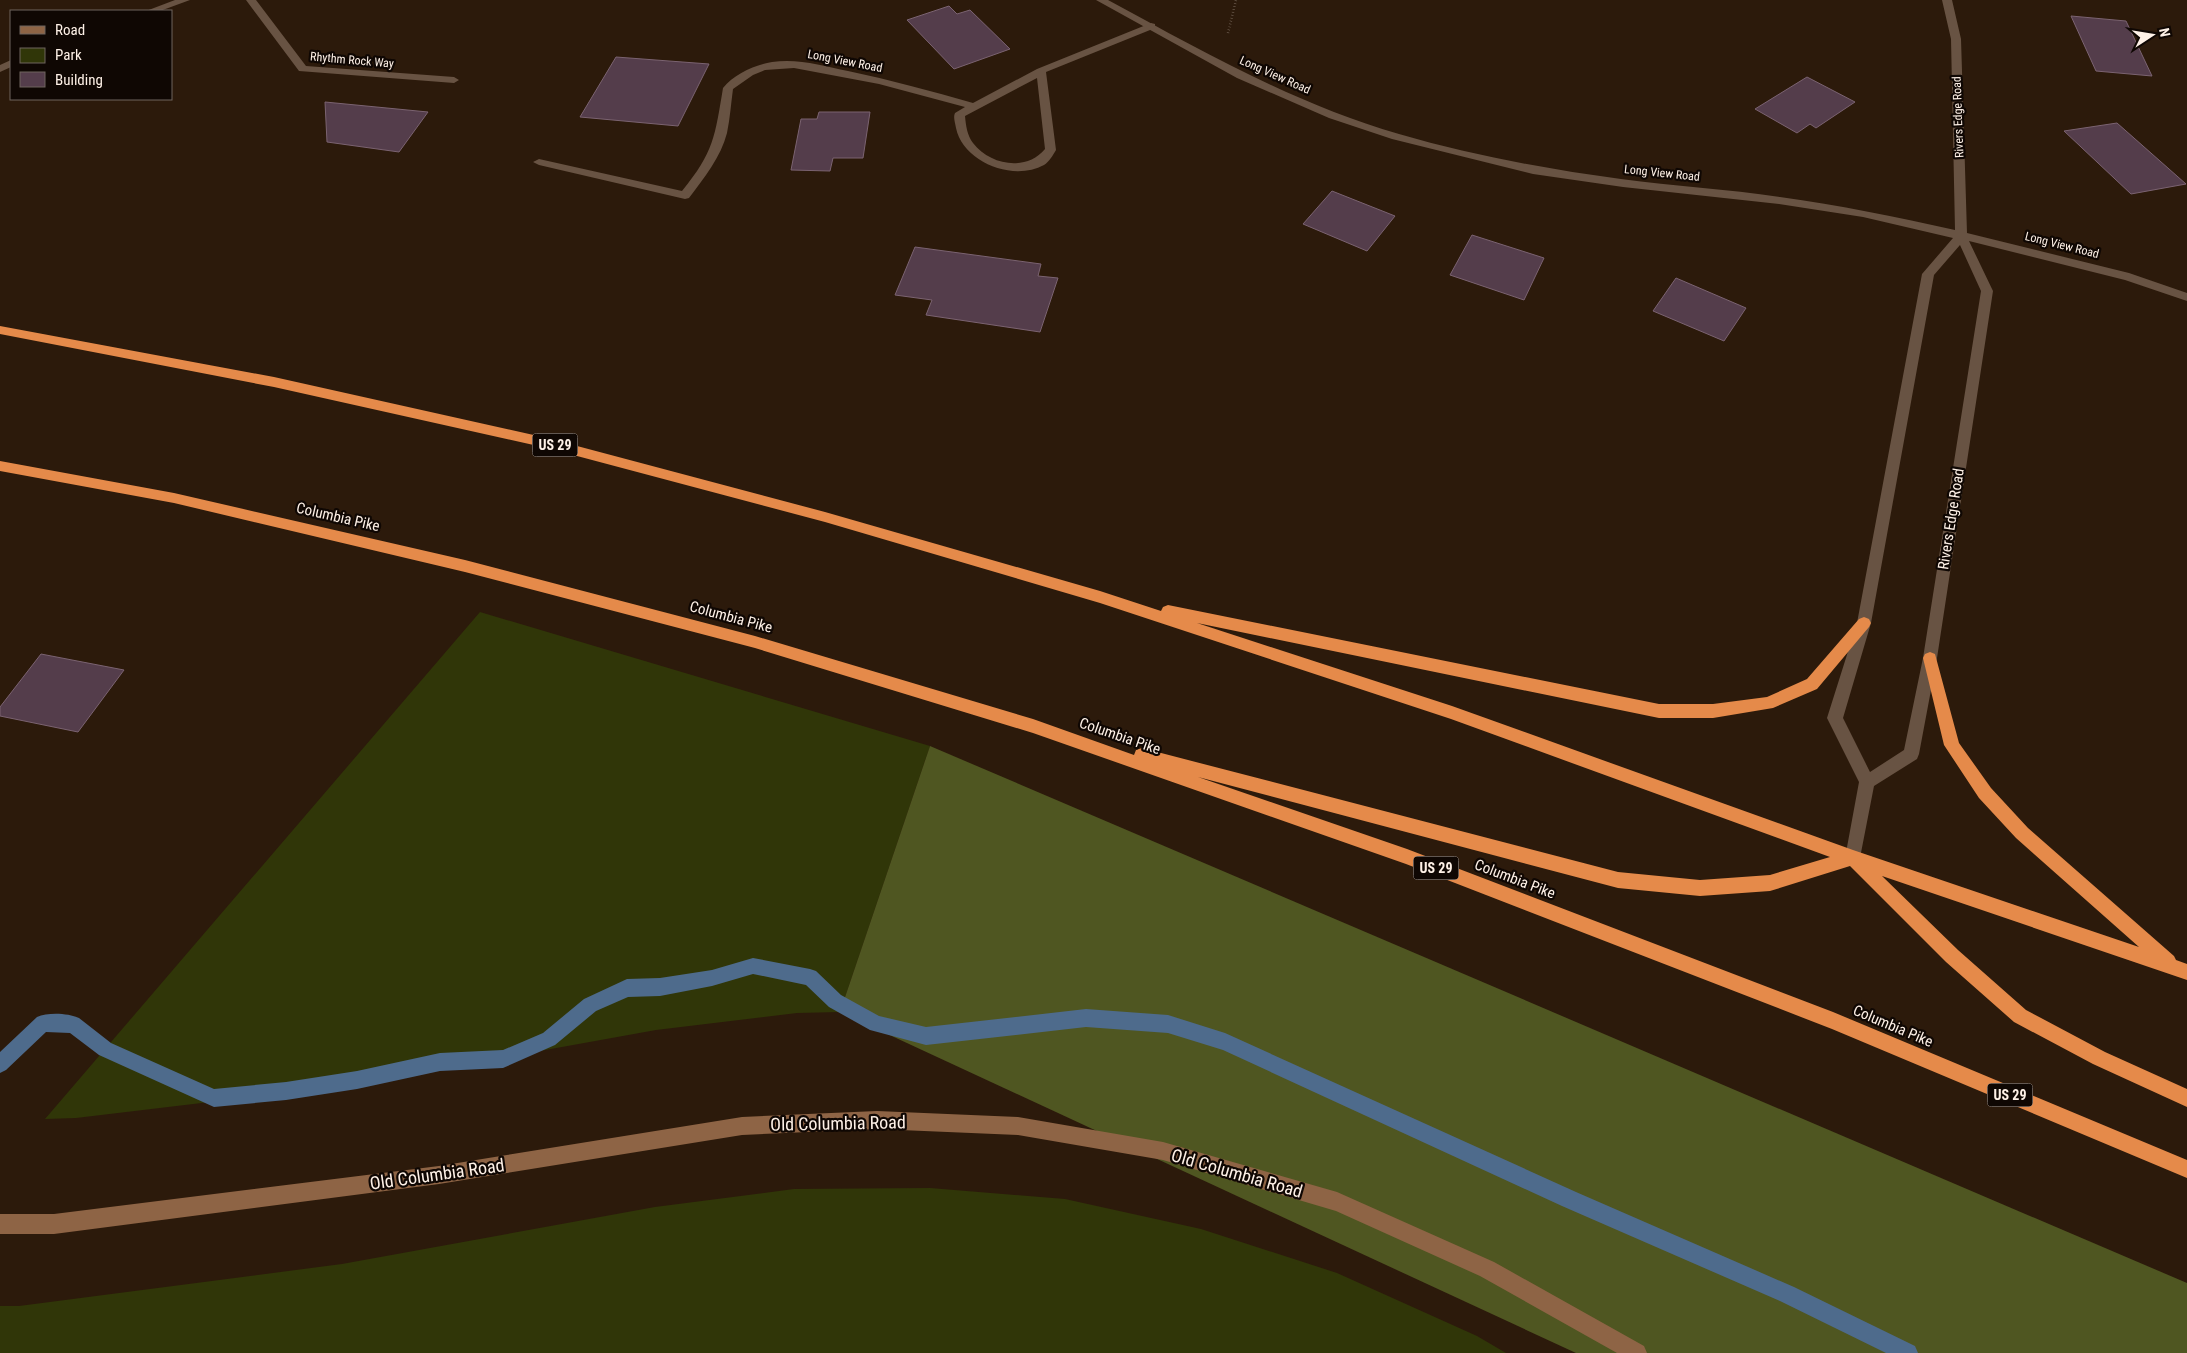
<svg xmlns="http://www.w3.org/2000/svg" width="2187" height="1353" font-family="'Roboto Condensed',sans-serif">
	<rect width="100%" height="100%" fill="#2c1a0b"/>
	<path fill="#303608" d="M480,612L930,746L840,1012L797,1013L656,1030L353,1085L76,1118L45,1119Z
		M930,1188L1065,1199L1201,1229L1337,1273L1477,1336L1506,1353H0V1306H19L342,1264L655,1207L794,1189Z"/>
	<path fill="#4f5621" d="M930,746L2187,1283V1353H1576L840,1012Z"/>
	<g fill="none" stroke-linecap="round" stroke-linejoin="round">
		<path fill="#4e6b8c" fill-rule="evenodd" d="M753,958L810,969L816,971L841,995L879,1016L926,1027L1086,1009L1168,1015L1225,1033L1576,1192L1794,1287L1915,1346L1918,1353H1886L1780,1301L1562,1206L1223,1050L1168,1033L1086,1027L926,1045L870,1030L829,1007L806,985L753,974L712,986L660,996L628,997L596,1011L555,1045L503,1068L440,1071L357,1089L286,1100L214,1107L99,1055L70,1033L46,1032L6,1070L0,1073V1052L37,1017C48,1012 68,1013 79,1018L111,1043L214,1089L286,1082L357,1071L440,1053L503,1050L543,1033L584,999L627,979L660,978L712,970Z"/>
	</g>
	<path fill="#543d4b" stroke="#7b6371" d="M949,6L957,14L970,10L1010,49L954,69L907,20Z
		M2071,16L2126,21L2152,76L2096,71Z
		M616,57L709,64L678,126L580,117Z
		M1807,77L1855,102L1816,128L1810,124L1797,133L1755,109Z
		M325,102L428,112L399,152L327,142Z
		M819,112H870L863,158H833L830,171L791,170L801,119H817Z
		M2117,123L2186,184L2131,194L2064,131Z
		M1332,191L1395,216L1367,251L1303,224Z
		M1472,235L1544,258L1524,300L1450,275Z
		M915,247L1041,264L1038,276L1058,278L1040,332L926,315L932,300L895,295Z
		M1676,278L1746,308L1724,341L1653,311Z
		M41,654L124,670L78,732L0,716V707Z"/>
	<g fill="none" stroke-linecap="round" stroke-linejoin="round">
		<path stroke="#817265" stroke-width="2.5" stroke-dasharray="0.5 2.5" stroke-linecap="butt" d="M1228,33L1236,0"/>
		<path fill="#685343" fill-rule="evenodd" d="M1151,23L1155,24V28L1046,72L1056,150C1053,155 1049,162 1044,165C1013,182 963,162 956,128C955,122 953,117 955,113L965,107L879,84L794,68L765,70L753,75L733,89C731,104 730,118 727,133C721,157 704,178 689,198L685,199L539,165L533,162L539,159L682,191C714,152 715,136 723,88C734,74 755,65 772,62C798,58 823,66 848,71C890,80 932,91 973,103L1037,69ZM1037,78L1045,149C1026,172 990,165 973,143C967,135 966,126 965,116Z"/>
		<path fill="#685343" fill-rule="evenodd" d="M175,0H190L160,11H146Z
			M246,0H256L306,66L454,77L459,80L454,83L299,71Z
			M1096,0H1108C1202,51 1295,104 1399,134C1471,155 1546,169 1621,179C1674,186 1727,189 1780,197C1839,205 1897,217 1955,230L1951,39L1942,0H1952L1961,39L1967,233L2129,273L2187,293V301L2125,280L1969,241L1993,291L1937,658L1919,754L1917,759L1874,786L1859,863L1853,866L1847,863L1845,858L1859,782L1827,718L1857,623L1922,274L1953,238L1863,217L1779,204L1623,187L1533,174L1392,139L1329,118L1237,78ZM1960,245L1981,291L1923,658L1904,750L1870,772L1843,718L1871,623L1934,275Z
			M11,60V67L0,72V65Z"/>
		<path fill="#8e6445" fill-rule="evenodd" d="M877,1111L1018,1117L1163,1142L1337,1192L1494,1262L1644,1346L1647,1353H1617L1480,1276L1336,1211L1163,1160L1018,1135L877,1129L742,1135L439,1184L54,1234H0V1214H54L439,1166L742,1117Z"/>
		<path fill="#e58a4a" fill-rule="evenodd" d="M0,326L274,377L547,438L825,512L1100,591L1161,611L1163,607L1168,605L1659,704H1713L1767,697L1807,679L1859,619L1864,617L1869,619L1871,623L1869,627L1817,689L1773,708L1713,718H1659L1197,623L1452,706L1853,850L2139,947L2016,838L1979,798L1944,745L1923,658L1925,654L1930,652L1935,654L1959,743L1991,788L2028,828L2174,956L2176,960L2187,964V980L1882,876L1958,950L2026,1010L2105,1052L2187,1089V1107L2093,1064L2014,1022L1946,962L1850,866L1770,891L1700,896L1618,888L1198,777L1407,849L1833,1012L2187,1160V1178L1832,1029L1406,864L1033,733L755,648L465,572L174,503L0,471V461L174,493L465,560L755,636L1033,719L1134,755L1136,750L1142,748L1618,872L1700,880L1770,875L1830,857L1451,719L1100,603L825,522L547,448L274,387L0,334Z"/>
	</g>
	<g text-anchor="middle" dominant-baseline="central" stroke-width="4.5" stroke-linejoin="round" paint-order="stroke">
		<g font-size="12" fill="#fef1e7" stroke="#0f0703">
			<text transform="translate(352 60) rotate(5)">Rhythm Rock Way</text>
			<text transform="translate(845 61) rotate(11)">Long View Road</text>
			<text transform="translate(1275 75) rotate(24)">Long View Road</text>
			<text transform="translate(1958 117) rotate(-92)">Rivers Edge Road</text>
			<text transform="translate(1662 173) rotate(6)">Long View Road</text>
			<text transform="translate(2062 245) rotate(14)">Long View Road</text>
		</g>
		<g fill="#0f0703" stroke="#b6aba3" stroke-width="1">
			<rect x="532.5" y="433.5" width="45" height="23" rx="4"/>
			<rect x="1413.5" y="856.5" width="45" height="23" rx="4"/>
			<rect x="1987.5" y="1083.5" width="45" height="23" rx="4"/>
		</g>
		<g font-size="14" font-weight="bold" fill="#fef1e7">
			<text x="555" y="445">US 29</text>
			<text x="1436" y="868">US 29</text>
			<text x="2010" y="1095">US 29</text>
		</g>
		<g font-size="15" fill="#fef1e7" stroke="#0f0703">
			<text transform="translate(338 517) rotate(13)">Columbia Pike</text>
			<text transform="translate(1951 519) rotate(-81)">Rivers Edge Road</text>
			<text transform="translate(731 617) rotate(15)">Columbia Pike</text>
			<text transform="translate(1120 736) rotate(19)">Columbia Pike</text>
			<text transform="translate(1515 879) rotate(21)">Columbia Pike</text>
			<text transform="translate(1893 1026) rotate(23)">Columbia Pike</text>
		</g>
		<g font-size="18" fill="#fef1e7" stroke="#0f0703">
			<text transform="translate(838 1123) rotate(-1)">Old Columbia Road</text>
			<text transform="translate(1237 1173) rotate(16)">Old Columbia Road</text>
			<text transform="translate(437 1174) rotate(-8)">Old Columbia Road</text>
		</g>
	</g>
	<rect x="10" y="10" width="162" height="90" fill="#0f0703" stroke="#6f655e"/>
	<rect x="20" y="26" width="25" height="8" fill="#8e6445" stroke="#6f655e"/>
	<text x="55" y="35" font-size="15" fill="#fef1e7">Road</text>
	<rect x="20" y="48" width="25" height="15" fill="#303608" stroke="#6f655e"/>
	<text x="55" y="60" font-size="15" fill="#fef1e7">Park</text>
	<rect x="20" y="72" width="25" height="15" fill="#543d4b" stroke="#6f655e"/>
	<text x="55" y="85" font-size="15" fill="#fef1e7">Building</text>
	<g transform="translate(2152 35) rotate(78)" stroke="#0f0703" stroke-width="4" paint-order="stroke">
	<path d="M0-4L9 19L0 12L-9 19Z" fill="#fef1e7"/>
	<text y="-8" font-size="14" font-weight="bold" text-anchor="middle" fill="#fef1e7">N</text>
	</g>
</svg>
